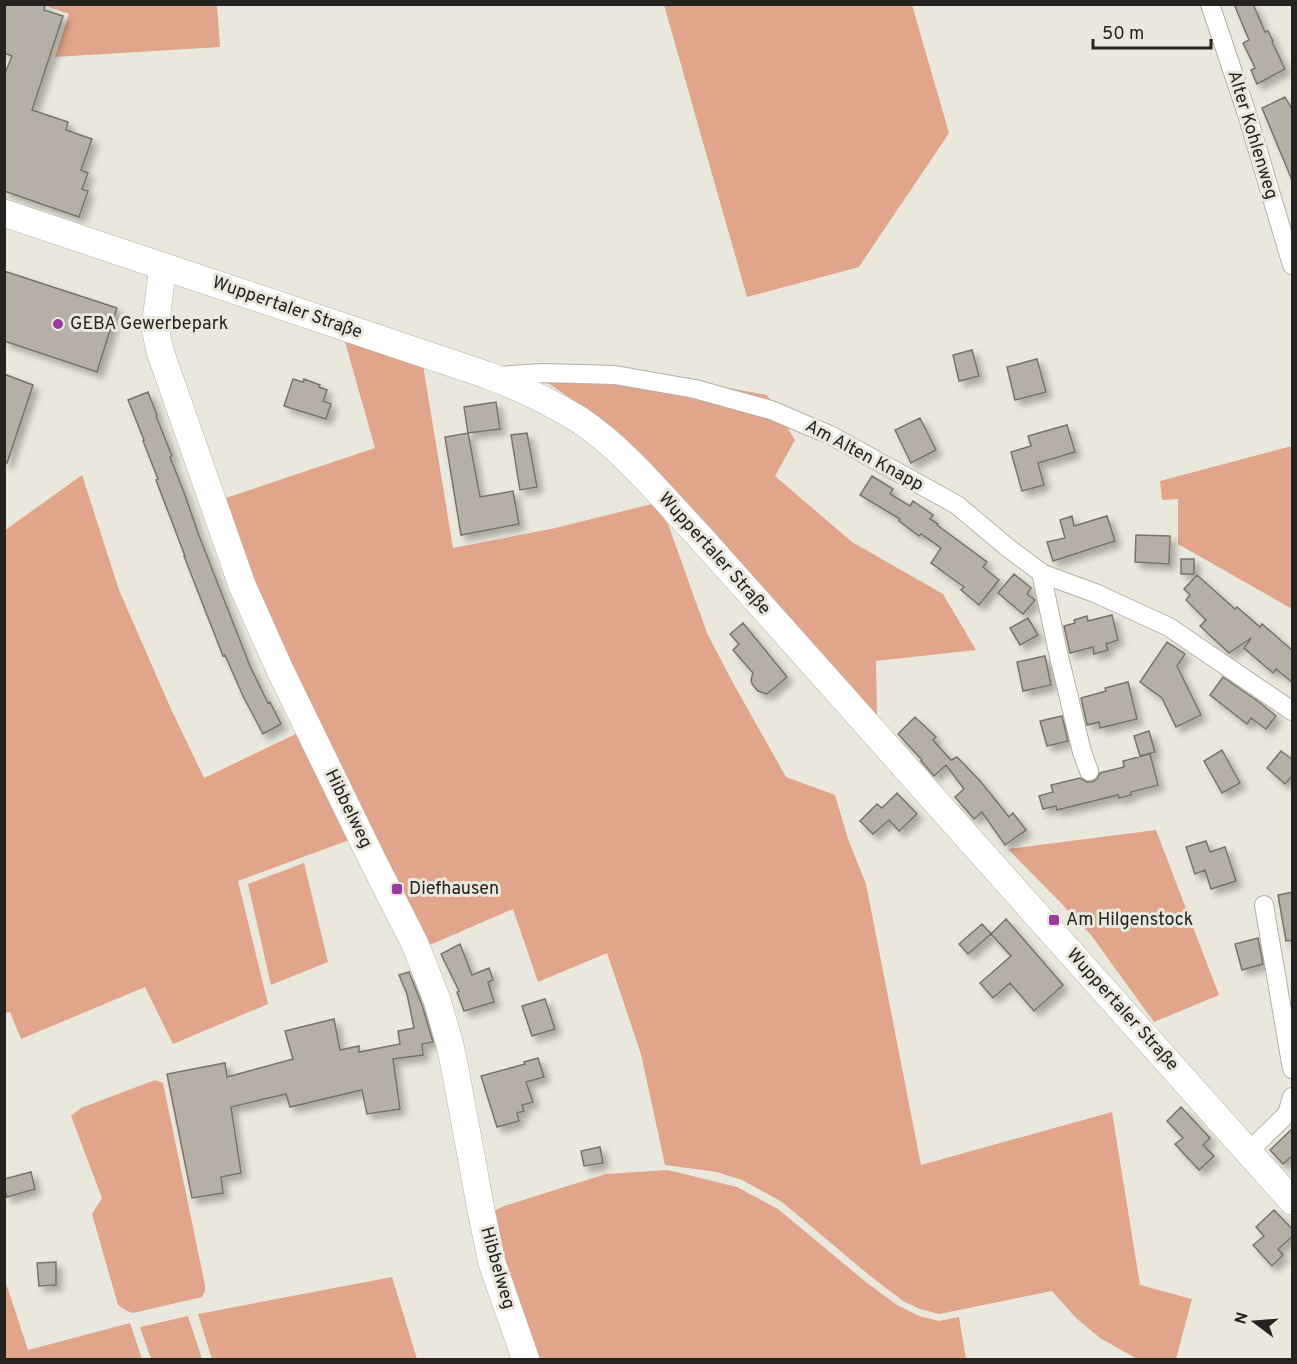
<svg xmlns="http://www.w3.org/2000/svg" width="1297" height="1364" font-family="Overpass,sans-serif">
	<defs>
		<filter id="shadow"><feDropShadow dx="5.5" dy="5.5" stdDeviation="3" flood-color="#0004"/></filter>
	</defs>
	<rect width="100%" height="100%" fill="#eae8dc"/>
	<path fill="#e0a58b" d="M50,4L217,5L220,47L55,57L69,14L49,7Z
		M664,5H912L949,133L859,267L747,297Z
		M344,338L423,365L453,548L551,529L652,504L668,524L707,633L732,681L786,777L835,795L848,839L866,884L921,1165L1112,1112L1140,1285L1192,1299L1176,1359H1137L1100,1338L1076,1318L1052,1291L939,1314L920,1309L903,1301L869,1275L782,1202L742,1180L717,1172L665,1165L641,1054L607,953L538,982L513,909L425,947L294,680L220,500L375,448Z
		M550,379L600,384H634L687,380L767,395L795,440L775,476L852,542L943,594L976,650L876,661L877,716L642,454L582,406L545,381Z
		M1292,446V609L1178,544V499L1162,500L1160,481Z
		M82,475L119,590L171,709L204,778L298,733L352,839L238,881L268,1004L173,1044L145,987L21,1039L10,1012L5,1013L4,531Z
		M1156,830L1219,995L1154,1022L1091,935L1060,902L1008,849Z
		M304,863L328,962L271,985L248,884Z
		M155,1080L163,1083L205,1285V1291L202,1297L133,1313L127,1311L118,1305L92,1214L102,1198L71,1116L81,1108Z
		M668,1170L737,1187L778,1209L867,1283L897,1305L919,1316L939,1321L959,1317L966,1359H533L506,1282L492,1212L504,1206L606,1174Z
		M392,1277L417,1359H212L198,1314Z
		M5,1280L28,1350L130,1323L142,1359H5Z
		M188,1316L202,1359H151L140,1327Z"/>
	<path fill="#b6afa6" stroke="#7a736b" stroke-width="1.5" filter="url(#shadow)" d="M4,4H45L44,10L63,16L32,110L68,122L66,130L92,139L81,170L88,173L82,189L88,191L79,217L4,191V76L12,56L4,53Z
		M1234,4H1253L1265,32L1268,31L1273,41L1272,42L1285,69L1257,84L1251,70L1255,68L1243,43L1249,40Z
		M1285,97L1293,111L1292,180L1262,108Z
		M4,271L117,308L97,372L4,341Z
		M972,350L979,376L959,381L953,355Z
		M1037,359L1046,392L1015,400L1007,367Z
		M4,374L33,385L7,463H4Z
		M293,379L303,382L304,379L320,385L319,387L327,390L323,401L331,404L326,419L284,406Z
		M148,392L157,415L156,416L172,456L170,457L185,495L198,533L250,666L268,703L270,702L281,724L263,734L243,696L225,655L223,656L184,556H185L156,480L158,479L143,441L144,440L128,400Z
		M496,402L500,429L468,433L464,407Z
		M920,418L936,450L911,463L895,430Z
		M1067,425L1075,452L1038,463L1044,485L1022,491L1011,452L1031,446L1028,436Z
		M468,433L480,497L513,491L519,524L461,535L445,437Z
		M527,433L537,487L520,490L511,435Z
		M872,476L893,489L890,494L910,506L913,501L933,515L930,519L938,524L937,525L987,562L983,567L999,580L979,605L961,590L964,587L931,563L941,548L921,534L919,536L899,521L900,519L860,495Z
		M1072,516L1074,526L1107,516L1115,541L1053,561L1047,542L1065,538L1060,520Z
		M1136,535L1170,536L1169,564L1135,562Z
		M1181,559H1194V574H1181Z
		M1014,574L1031,588L1027,594L1035,600L1023,614L998,593Z
		M1197,575L1235,609L1237,607L1260,627L1262,624L1293,651V683L1276,669L1273,673L1244,648L1251,638L1229,653L1200,626L1206,620L1186,600L1190,595L1184,589Z
		M1112,615L1118,640L1106,644L1108,650L1094,654L1093,647L1070,653L1064,626L1075,623L1074,620L1087,616L1088,621Z
		M1028,618L1038,635L1020,645L1010,628Z
		M743,623L787,677L767,694L758,691L752,684L751,680L753,673L733,650L739,644L730,634Z
		M1167,642L1185,654L1177,666L1201,715L1176,727L1162,698L1140,682Z
		M1045,656L1051,685L1023,691L1017,662Z
		M1223,677L1259,702L1276,716L1266,729L1251,718L1247,724L1210,695Z
		M1128,682L1137,719L1100,728L1099,722L1087,725L1081,698L1106,691L1105,688Z
		M1062,716L1068,741L1047,746L1040,721Z
		M915,717L936,737L933,740L951,760L957,757L981,782L1009,817L1013,813L1026,830L1005,845L982,812L974,819L955,797L964,789L946,765L934,776L921,761L922,760L898,734Z
		M1149,731L1155,752L1140,756L1134,736Z
		M1222,750L1240,783L1222,793L1204,761Z
		M1281,751L1293,760V775L1285,784L1267,768Z
		M1150,754L1158,785L1131,792V795L1119,798L1118,795L1057,810L1056,806L1043,809L1039,796L1053,792L1051,785L1080,778L1087,782H1092L1097,779L1100,773L1124,767L1123,761Z
		M897,793L917,814L899,831L889,820L873,834L860,821L877,804L882,808Z
		M1206,841L1210,852L1225,847L1236,881L1211,889L1205,870L1195,874L1186,847Z
		M1293,892V940L1286,941L1278,895Z
		M1006,919L1063,985L1034,1011L1010,983L993,998L980,983L1011,956L991,934Z
		M982,924L991,934L968,954L959,944Z
		M1258,938L1263,964L1242,970L1235,944Z
		M460,944L472,975L489,968L493,980L488,982L494,1002L464,1011L457,992L459,991L441,954Z
		M409,972L422,1005L433,1042L422,1044L423,1055L393,1059L400,1109L367,1114L362,1090L290,1107L286,1094L231,1107L241,1173L221,1177L223,1193L192,1198L167,1074L225,1063L227,1077L293,1059L285,1031L334,1019L340,1050L359,1046V1052L400,1044L398,1031L414,1028L407,994L399,975Z
		M545,999L555,1029L532,1036L522,1006Z
		M538,1058L544,1077L526,1082L533,1102L522,1105L524,1111L517,1113L519,1121L497,1127L481,1076L525,1064L524,1062Z
		M1181,1107L1210,1138L1203,1145L1214,1156L1199,1170L1175,1144L1183,1138L1167,1121Z
		M1293,1128V1155L1283,1164L1270,1150Z
		M600,1147L603,1163L584,1166L581,1151Z
		M31,1172L35,1189L7,1197L4,1188V1179Z
		M1274,1210L1293,1230V1236L1278,1249L1283,1255L1272,1266L1253,1245L1264,1236L1256,1227Z
		M56,1262V1285L39,1286L37,1263Z"/>
	<g fill="none" stroke-linecap="round" stroke-linejoin="round">
		<g stroke="#b3b1a6" stroke-width="20">
			<path id="street" d="M1210,4L1246,111L1292,265
				M498,376L542,373L615,375L695,389L771,410L830,435L957,505L1007,547L1043,574L1095,593L1169,627L1292,711
				M1041,572L1057,648L1082,752L1089,771
				M1264,905L1292,1069
				M1249,1151L1287,1114L1292,1097"/>
		</g>
		<g stroke="#b3b1a6" stroke-width="28">
			<path id="secondary" d="M4,213L487,375C519,387 549,401 578,419C623,448 663,498 700,537L1292,1201
				M163,266L155,328L160,351L242,585L280,670L372,859L415,944L437,1000L450,1045L455,1069L481,1210L492,1263L526,1360"/>
		</g>
		<use href="#street" stroke="#fff" stroke-width="18"/>
		<use href="#secondary" stroke="#fff" stroke-width="27"/>
	</g>
	<g fill="#9b3aa2" stroke="#eae8dc" stroke-width="2">
		<circle cx="58" cy="324" r="6"/>
		<rect x="391" y="883" width="12" height="12" rx="3"/>
		<rect x="1048" y="914" width="12" height="12" rx="3"/>
	</g>
	<g text-anchor="middle" dominant-baseline="central" stroke-width="6" stroke-linejoin="round" paint-order="stroke">
		<g font-size="18" fill="#24231f" stroke="#eae8dc">
			<text transform="translate(1252 135) rotate(73)">Alter Kohlenweg</text>
			<text transform="translate(287 308) rotate(19)">Wuppertaler Straße</text>
			<text transform="translate(864 456) rotate(28)">Am Alten Knapp</text>
			<text transform="translate(714 554) rotate(48)">Wuppertaler Straße</text>
			<text transform="translate(348 809) rotate(64)">Hibbelweg</text>
			<text transform="translate(1122 1010) rotate(48)">Wuppertaler Straße</text>
			<text transform="translate(497 1268) rotate(74)">Hibbelweg</text>
		</g>
		<g font-size="18" fill="#24231f" stroke="#eae8dc" text-anchor="start">
			<text x="70" y="324">GEBA Gewerbepark</text>
			<text x="409" y="889">Diefhausen</text>
			<text x="1066" y="920">Am Hilgenstock</text>
		</g>
	</g>
	<rect width="1297" height="1364" fill="none" stroke="#24231f" stroke-width="12"/>
	<g transform="translate(1255 1322) rotate(286)" stroke="#eae8dc" stroke-width="4.5" paint-order="stroke">
	<path d="M0-4.5L10 22L0 15L-10 22Z" fill="#24231f"/>
	<text y="-9" font-size="16" font-weight="bold" text-anchor="middle" fill="#24231f">N</text>
	</g>
	<path d="M1093 39v9h118v-9" fill="none" stroke="#24231f" stroke-width="3"/>
	<text x="1102" y="39" font-size="18" fill="#24231f" stroke="#eae8dc" stroke-width="4.5" paint-order="stroke">50 m</text>
</svg>
